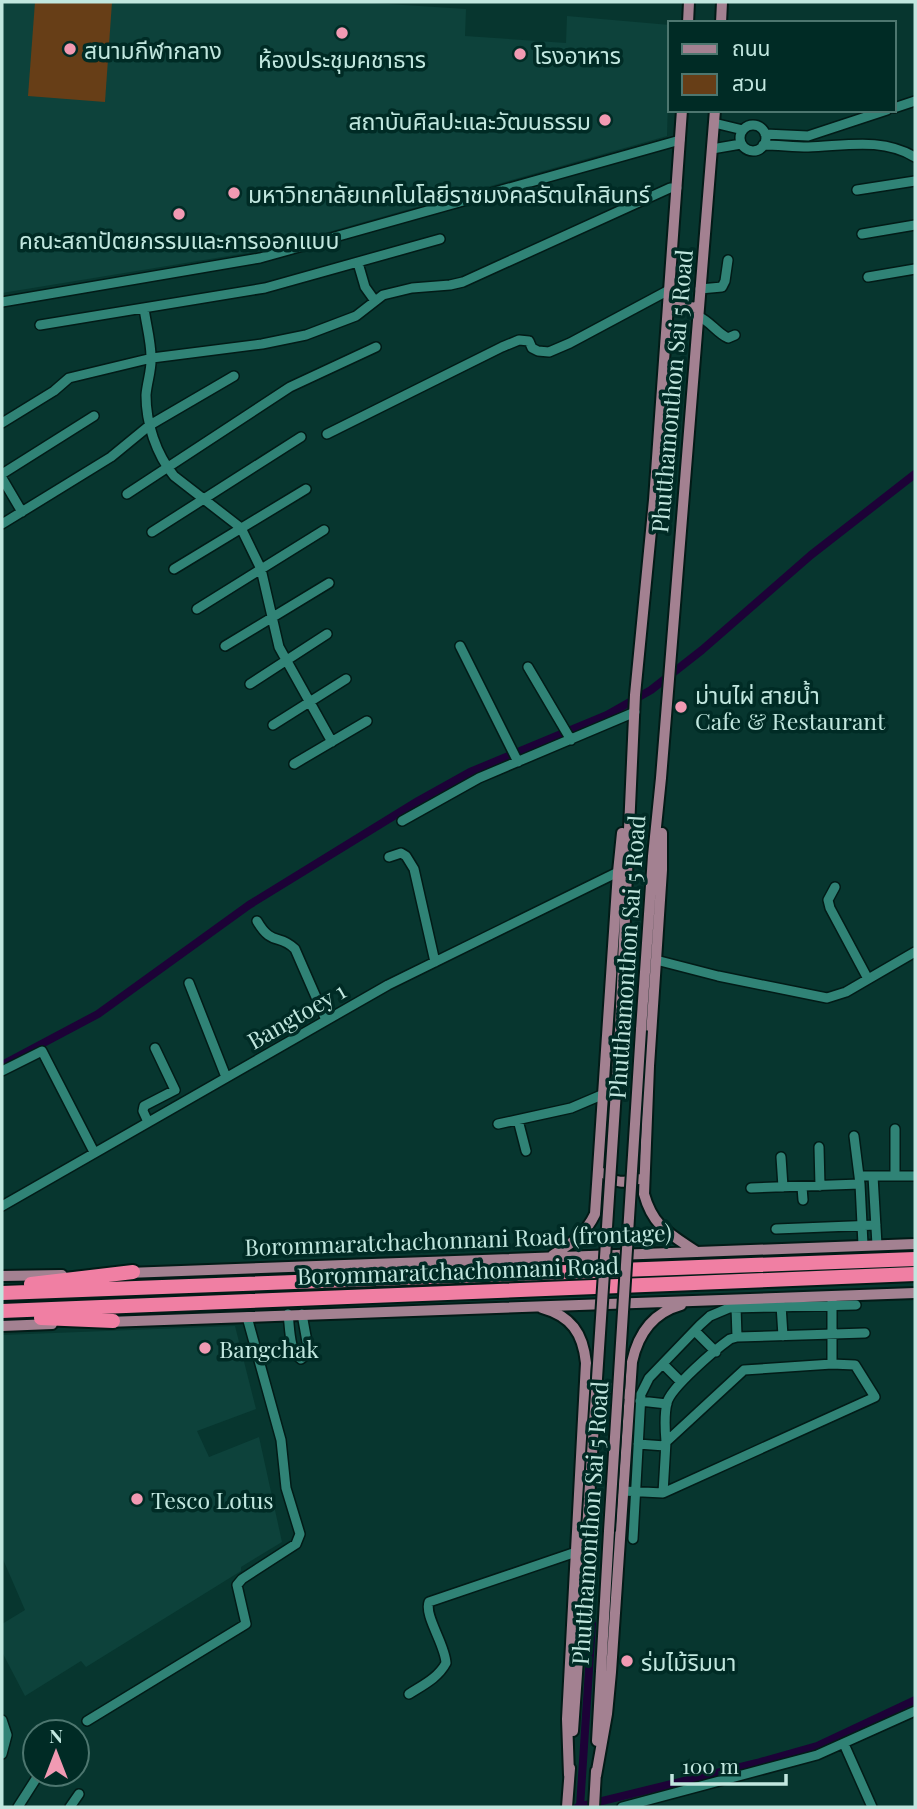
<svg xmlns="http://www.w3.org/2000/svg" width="917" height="1809" font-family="'Playfair Display','Noto Sans Thai',serif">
	<rect width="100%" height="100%" fill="#07362f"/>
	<path fill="#0d423b" d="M2,2H358L466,9L465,36L566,43L567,16L670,25L667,136L265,250L2,293Z
		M235,1326L256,1409L197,1431L209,1457L259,1437L282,1542L241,1567V1571L86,1667L81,1661L25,1696L2,1652V1624L25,1610L2,1557V1335Z"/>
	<path fill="#673e17" d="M35,2H112L105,102L28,96Z"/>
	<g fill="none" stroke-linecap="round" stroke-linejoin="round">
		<path stroke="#1d0237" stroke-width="8" d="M2,1065L98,1014L249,905L418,801L470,772L607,715L651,690L702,650L811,555L915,474
			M578,1807L757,1763L817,1746L915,1700
			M580,1807L592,1624"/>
		<g stroke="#021b17" stroke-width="12">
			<path id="minor" d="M894,108L915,101
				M714,123L743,130
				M740 138a13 13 0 1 1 26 0a13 13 0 1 1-26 0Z
				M765,134L808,136L887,110
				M763,145C778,145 793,147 808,147C845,146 881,137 915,157
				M712,149L741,144
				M857,190L915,181
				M862,234L915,225
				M358,263L365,287L375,301
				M868,277L915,269
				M700,289L722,287L725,281L728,260
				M2,302L260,258L680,140
				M144,308C146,324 151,341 151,357C152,369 147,382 146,395C146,423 156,454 174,476L241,528L261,569L279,647L332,742
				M698,316C711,322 717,333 728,338L735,335
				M40,325L265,288L440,239
				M2,423L54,391L69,378L152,358L262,344L306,335L356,316L383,295L412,288L450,285L463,282L670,188H677
				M327,434L502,347L519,340L529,341L532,348L538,351L549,352L570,343L669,290
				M2,474L94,416
				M2,478L22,512
				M127,494L290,387L376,347
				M2,524L111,457L150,425L234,376
				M152,532L301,437
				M174,569L306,489
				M197,609L324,530
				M225,646L329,583
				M460,646L518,762
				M528,667L571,740
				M250,684L327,634
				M273,725L346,679
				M294,764L367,721
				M402,821L479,778L635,712
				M389,857L401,853L406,856L414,869L435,962
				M835,887L828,900L830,908L868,979
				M257,921C272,947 279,933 295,949L326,1020
				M656,960L718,976L827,998L846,992L915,952
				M189,983L226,1077
				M2,1071L42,1051L94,1152
				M518,1120L526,1151
				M148,1122L143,1111L144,1106L175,1090L155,1048
				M498,1124L571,1108L604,1094
				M895,1129V1176
				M854,1136L860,1184L863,1245
				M819,1147L820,1186
				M781,1157L783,1187
				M859,1176H915
				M873,1176L877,1245
				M802,1187L803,1200
				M751,1188L860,1184
				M2,1206L388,985L618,872
				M776,1229L876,1225
				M781,1305L783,1336
				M736,1307L737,1337
				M288,1314C290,1328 289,1352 301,1359L309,1353L302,1314
				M695,1331L716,1352
				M663,1364L681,1382
				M832,1364V1299
				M640,1401L667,1404
				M666,1442C665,1430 664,1415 667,1403C670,1388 716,1349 730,1339L737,1337L865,1333
				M638,1444L665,1446
				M623,1491L663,1493L875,1397L855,1365L832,1364L744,1370L666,1442L663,1493
				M633,1539L641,1394L649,1378L700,1325L710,1316L729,1308L856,1305
				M409,1694C423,1685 438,1678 446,1663C445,1644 424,1616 429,1602L576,1552
				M2,1720L7,1735L2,1754
				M87,1721L246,1624L237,1585L242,1579L296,1544L300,1534L286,1488L281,1440L247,1317
				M844,1744L872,1807
				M18,1807L39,1774
				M70,1807L79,1794
				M622,1807L817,1755L915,1711"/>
		</g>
		<g stroke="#021b17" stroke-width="14">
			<path id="major" d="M688,23L689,2
				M721,23L722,2
				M668,305L699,308
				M662,833V870L649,1066L644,1194C653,1227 670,1234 697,1252
				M620,1030L635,695L654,500L682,110
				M641,1030L653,856L661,778L715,110
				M605,1173C612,1184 627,1183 638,1179
				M553,1255C572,1243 585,1235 595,1214L618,872L622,833
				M127,1273L915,1244
				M2,1276L62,1275
				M542,1308C571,1316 583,1333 586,1363L567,1719L569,1775
				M107,1322L915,1293
				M2,1326L52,1324
				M590,1392C603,1386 612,1385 623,1394
				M573,1731L587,1530
				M597,1741L609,1531
				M596,1776L607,1714L611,1672L632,1362C638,1334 652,1313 681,1305
				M567,1807L570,1768
				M594,1807L596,1771"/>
		</g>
		<g stroke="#021b17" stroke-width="18">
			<path id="highway" d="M31,1284L133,1272
				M2,1293L915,1259
				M2,1311L915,1274
				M41,1318L113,1321"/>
		</g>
		<use href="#minor" stroke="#308376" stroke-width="9"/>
		<use href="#major" stroke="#a38191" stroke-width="10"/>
		<use href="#highway" stroke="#f07fa3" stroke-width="14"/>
		<g stroke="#021b17" stroke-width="14" stroke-linecap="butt">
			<path id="major-bridge" d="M587,1530L620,1030
				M609,1531L641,1030"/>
		</g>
		<use href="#major-bridge" stroke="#a38191" stroke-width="10"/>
	</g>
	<g fill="#f19ab3" stroke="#002b25" stroke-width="2.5">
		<circle cx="342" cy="33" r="7"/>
		<circle cx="70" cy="49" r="7"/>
		<circle cx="520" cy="54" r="7"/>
		<circle cx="605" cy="120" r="7"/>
		<circle cx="234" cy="193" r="7"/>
		<circle cx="179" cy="214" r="7"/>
		<circle cx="681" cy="707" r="7"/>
		<circle cx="205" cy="1348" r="7"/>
		<circle cx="137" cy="1499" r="7"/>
		<circle cx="627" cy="1661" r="7"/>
	</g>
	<g text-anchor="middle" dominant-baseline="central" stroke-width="7" stroke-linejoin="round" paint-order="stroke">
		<g font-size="23" fill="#c1e7df" stroke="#002b25" text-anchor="start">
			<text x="84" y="49">สนามกีฬากลาง</text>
			<text x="534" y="54">โรงอาหาร</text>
			<text x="342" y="58" text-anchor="middle">ห้องประชุมคชาธาร</text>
			<text x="591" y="120" text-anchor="end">สถาบันศิลปะและวัฒนธรรม</text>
			<text x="248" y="193">มหาวิทยาลัยเทคโนโลยีราชมงคลรัตนโกสินทร์</text>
			<text x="179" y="239" text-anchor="middle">คณะสถาปัตยกรรมและการออกแบบ</text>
			<text x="695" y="694">ม่านไผ่ สายน้ำ<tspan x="695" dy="26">Cafe &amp; Restaurant</tspan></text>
			<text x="219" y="1348">Bangchak</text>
			<text x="151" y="1499">Tesco Lotus</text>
			<text x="641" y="1661">ร่มไม้ริมนา</text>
		</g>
		<g font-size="23" fill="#c1e7df" stroke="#002b25">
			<text transform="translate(671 391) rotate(-85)">Phutthamonthon Sai 5 Road</text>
			<text transform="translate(626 957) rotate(-86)">Phutthamonthon Sai 5 Road</text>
			<text transform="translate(296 1015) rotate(-30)">Bangtoey 1</text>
			<text transform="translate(458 1239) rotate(-2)">Borommaratchachonnani Road (frontage)</text>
			<text transform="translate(458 1270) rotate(-2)">Borommaratchachonnani Road</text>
			<text transform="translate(589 1523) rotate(-86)">Phutthamonthon Sai 5 Road</text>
		</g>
	</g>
	<rect width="917" height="1809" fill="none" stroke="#c1e7df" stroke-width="7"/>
	<rect x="668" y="21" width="228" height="91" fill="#002b25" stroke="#4d766f" stroke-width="2"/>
	<rect x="682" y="44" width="35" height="10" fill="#a38191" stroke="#4d766f" stroke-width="2"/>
	<text x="732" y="56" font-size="21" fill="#c1e7df">ถนน</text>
	<rect x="682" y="74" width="35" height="21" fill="#673e17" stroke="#4d766f" stroke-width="2"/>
	<text x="732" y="91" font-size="21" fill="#c1e7df">สวน</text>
	<g transform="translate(56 1753)"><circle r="33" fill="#002b25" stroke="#4d766f" stroke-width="2"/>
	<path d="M0-5L12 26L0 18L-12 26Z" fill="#f19ab3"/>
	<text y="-10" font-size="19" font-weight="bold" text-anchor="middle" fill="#c1e7df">N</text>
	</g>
	<path d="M672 1774v10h114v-10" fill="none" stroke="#c1e7df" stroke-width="3.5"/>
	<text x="682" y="1774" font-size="21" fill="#c1e7df" stroke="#002b25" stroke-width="5" paint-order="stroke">100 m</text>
</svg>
